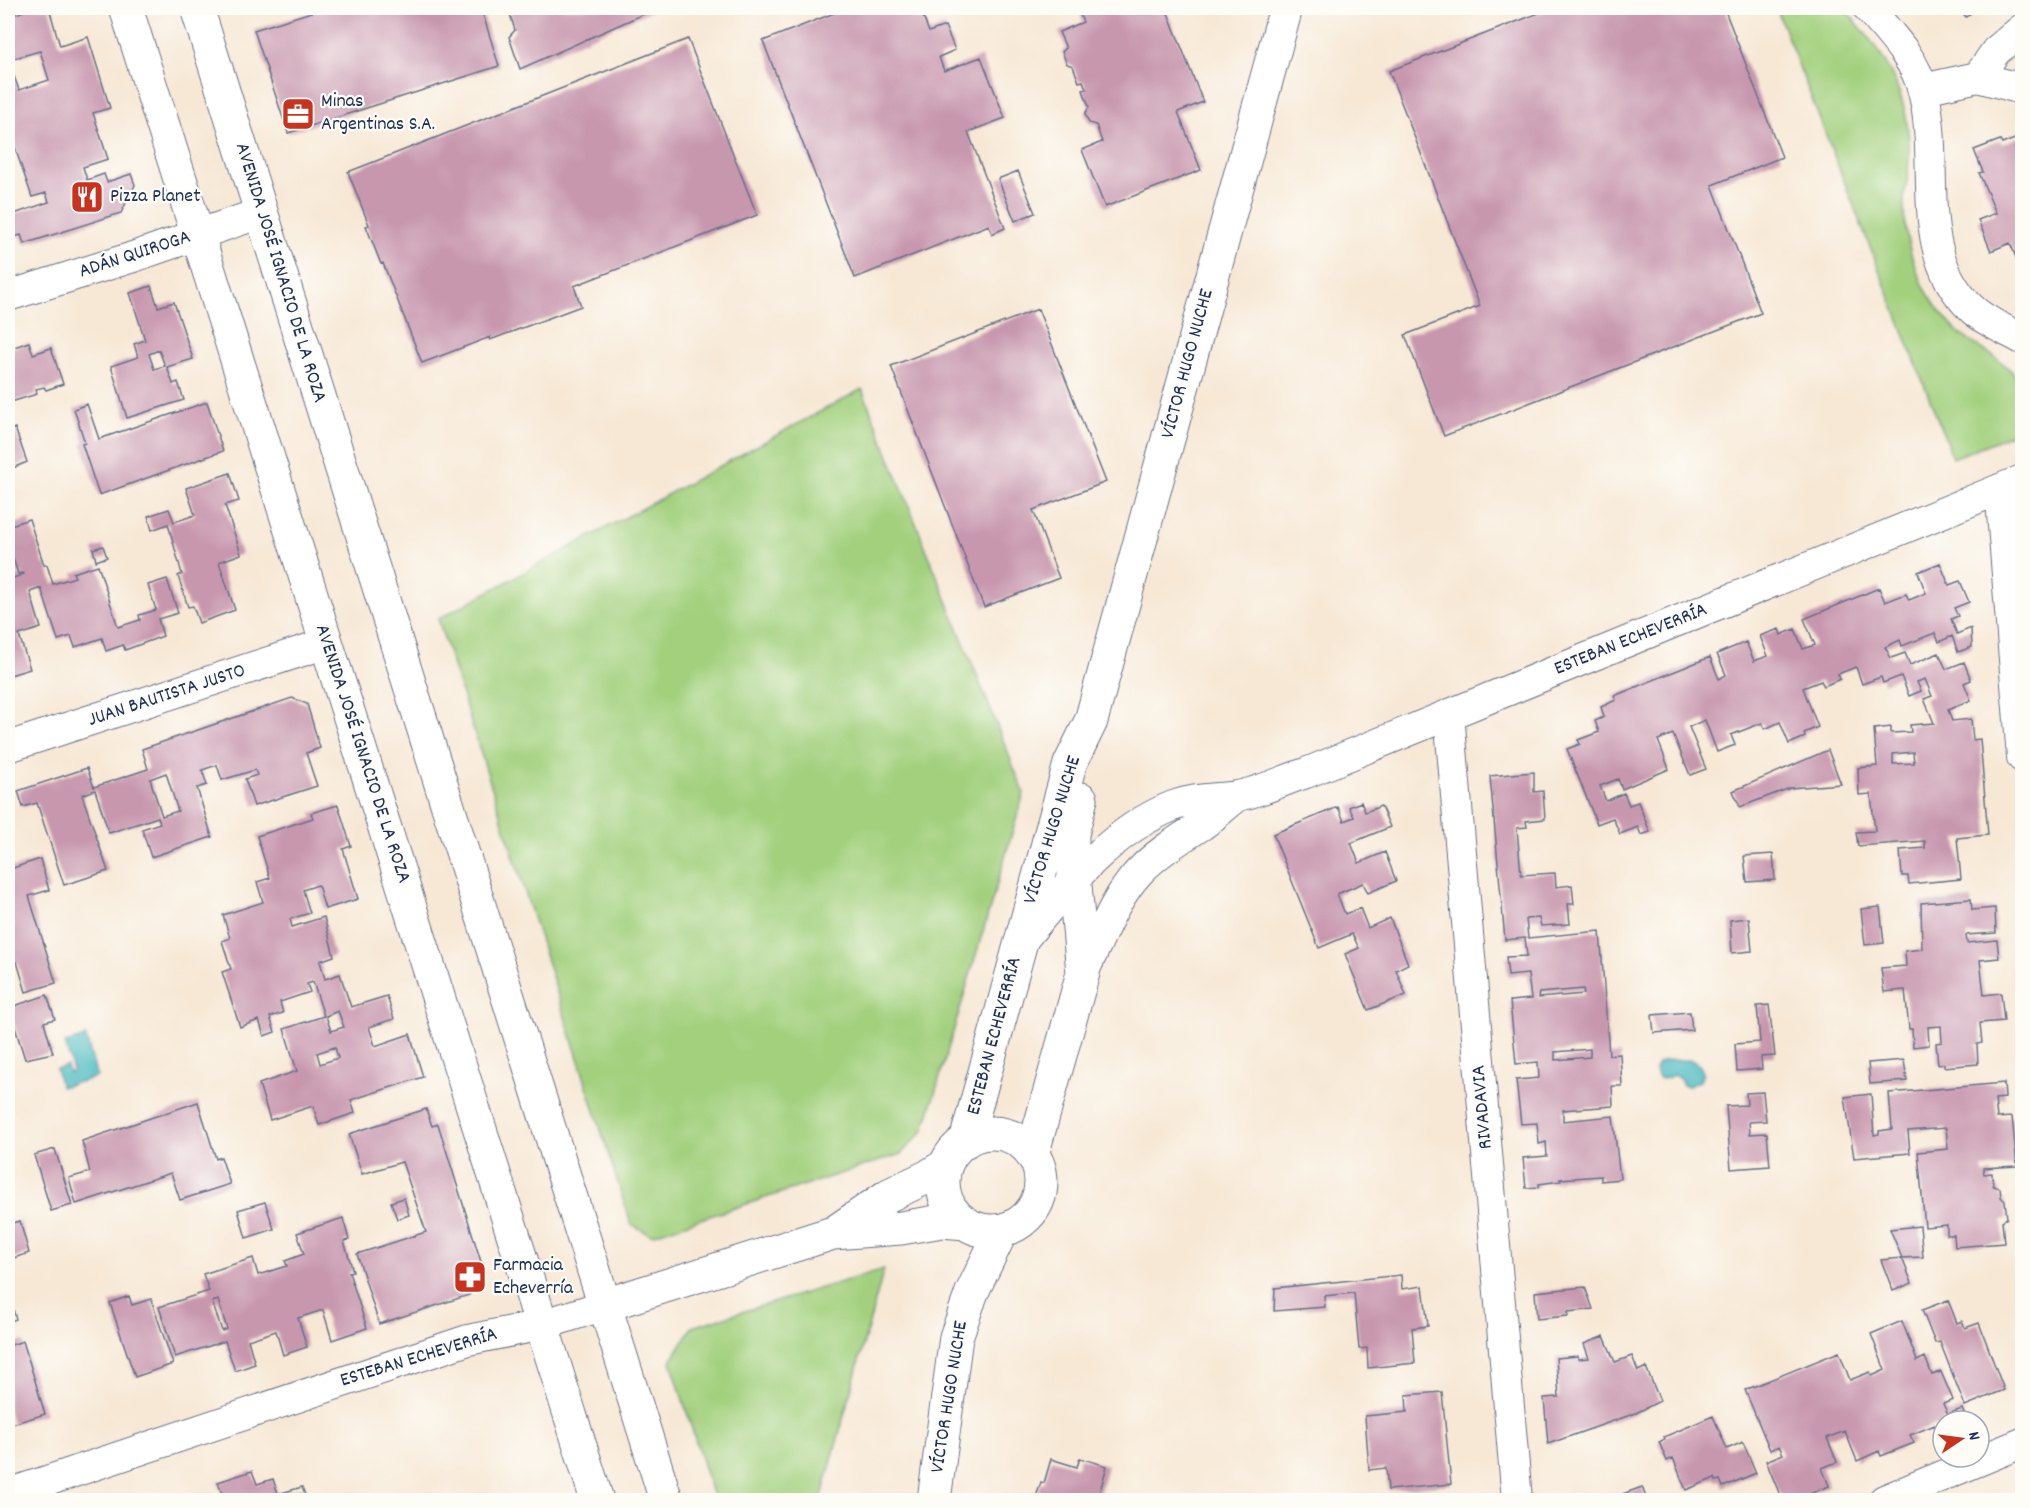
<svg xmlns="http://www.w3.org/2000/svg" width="2030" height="1508" font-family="Dekko,sans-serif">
	<rect width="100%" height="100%" fill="#fdfcf7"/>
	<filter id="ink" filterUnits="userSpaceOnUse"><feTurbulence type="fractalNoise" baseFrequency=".0167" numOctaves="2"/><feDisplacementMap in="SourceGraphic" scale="12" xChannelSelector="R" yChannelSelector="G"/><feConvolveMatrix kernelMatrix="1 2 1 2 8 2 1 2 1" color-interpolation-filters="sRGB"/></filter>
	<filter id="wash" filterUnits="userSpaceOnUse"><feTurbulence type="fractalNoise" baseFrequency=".008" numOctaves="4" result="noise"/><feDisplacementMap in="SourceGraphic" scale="24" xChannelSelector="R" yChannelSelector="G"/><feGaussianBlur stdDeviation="1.35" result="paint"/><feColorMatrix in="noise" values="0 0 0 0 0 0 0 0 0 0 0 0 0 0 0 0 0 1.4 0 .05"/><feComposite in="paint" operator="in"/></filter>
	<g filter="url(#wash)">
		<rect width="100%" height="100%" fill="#f7e8d5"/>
		<path fill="#a2d07d" stroke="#5e806e" stroke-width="1.5" d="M1776,8H1843C1888,54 1915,104 1908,171C1908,180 1905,189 1904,198C1903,223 1908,250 1918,273C1927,296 1942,316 1959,333C1977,348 2018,366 2022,389C2025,401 2023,417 2022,430L1953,458Z
			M862,389L1024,793L924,1130L901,1154L651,1235L631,1224L438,619Z
			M884,1269L821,1500H714L671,1361L692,1327Z"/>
		<path fill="#4bbac0" stroke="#33748f" stroke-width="1.5" d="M86,1037L97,1077L61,1087L56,1069L67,1066L69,1073L73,1071L65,1043Z
			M1672,1060C1686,1060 1699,1057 1703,1073L1700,1081L1689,1086L1683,1085L1680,1078L1674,1075L1664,1079L1659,1078L1655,1070C1657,1061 1664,1061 1672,1060Z"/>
		<g id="blocks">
			<path fill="#c797ae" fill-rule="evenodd" d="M32,8H49L60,46L88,37L110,108L93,113L108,159L83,167L87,180L104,174L107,182L131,174L135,185L121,213L24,244L21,235L8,239V216L49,202L46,193L32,197L12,139L8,141V78L14,76L19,90L49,80L40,51L8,60V17Z
				M324,8H481L499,66L288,133L254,30Z
				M508,8H657L520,69L509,37L515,30Z
				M847,8H920L929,32L945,26L955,50L939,57L944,71L981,57L1005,118L968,132L1005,228L992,234L989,225L855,278L763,41Z
				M1077,8H1166L1203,102L1178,112L1201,170L1105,207L1082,150L1102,142L1096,125L1089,123L1085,114L1089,107L1083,90L1086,89L1083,81L1079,82L1073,66L1067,64L1062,52L1066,48L1059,32L1083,22Z
				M1552,8H1724L1782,157L1712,185L1761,313L1444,436L1405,335L1480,306L1389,71Z
				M1958,8H1977L1966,17Z
				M688,39L757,215L574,286L581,306L490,340V337L422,363L383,263L381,264L366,226L369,225L348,172Z
				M2022,136V260L2018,262L2010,243L1991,251L1978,220L1996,213L1979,173L1983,172L1974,150L2000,140L2002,144Z
				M1018,171L1035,213L1015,221L998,179Z
				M151,286L158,307L174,302L193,359L167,367L173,384L178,382L184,400L127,418L111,366L138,357L134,344L145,340L130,293ZM159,350L165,366L154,369L149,354Z
				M1038,309L1106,482L1033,510L1059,578L984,607L891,366Z
				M29,342L33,354L51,348L63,384L46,390L44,387L36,389L37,394L8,403V359L10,358L8,349Z
				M207,402L223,451L99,495L82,444L85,443L74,409L87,404L99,439Z
				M15,428L27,462L8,470V431Z
				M230,473L239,501L225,505L241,554L219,562L235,610L199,623L193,606L188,607L178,576L182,574L168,524L152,530L148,516L169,509L174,522L195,515L186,488Z
				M29,519L44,565H47L53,584L75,577L73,573L98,565L118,627L140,620L139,615L156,610L148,585L167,579L178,613L158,619L163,636L125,650L123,645L106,651L102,638L75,647L71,636L58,640L41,588L30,592L41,628L19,635L30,669L10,675L8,669V580L24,574L23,573L18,574L8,542V526Z
				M103,546L107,557L96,561L93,549Z
				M1940,563L1949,585L1960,581L1969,602L1954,608L1958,616L1951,619L1957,634L1971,628L1972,647L1958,652L1952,636L1939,642L1935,633L1902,646L1900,640L1885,647L1891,658L1905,653L1910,665L1939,653L1946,669L1964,662L1971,680L1964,683L1971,700L1948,710L1952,721L1971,719L1973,740L1980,739L1988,835L1957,838L1961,879L1909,884L1908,876H1902L1900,850L1925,848V841L1858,846L1856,832L1875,831L1871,794L1859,795L1858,768L1877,766L1874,729L1891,727V733L1911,732L1910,725L1934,723L1924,699L1932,696L1925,679L1917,682L1921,691L1909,696L1901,676L1883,683L1881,677L1862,684L1856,667L1838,674L1840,679L1824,686L1821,681L1803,688L1818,727L1804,733L1805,737L1789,744L1780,722L1765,729L1762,723L1731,735L1735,745L1717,752L1705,720L1689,727L1706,769L1690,775L1673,734L1658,740L1669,769L1622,789L1618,779L1600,786L1606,801L1624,793L1629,805L1638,802L1650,832L1641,835L1638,827L1620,834L1613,818L1597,824L1567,749L1580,744L1578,740L1599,732L1595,721L1604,717L1601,707L1616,700L1614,696L1710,657L1719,679L1726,675L1717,654L1746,642L1754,661L1768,656L1760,636L1779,629L1781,635L1795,629L1803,649L1815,645L1804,619L1879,588L1885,602L1906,594L1909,600L1926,593L1918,572ZM1913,752L1914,763L1893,764V754Z
				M292,698L307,704L320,748L306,753L317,786L254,806L245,779L257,775L255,770L222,780L217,765L202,770L207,785L197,788L212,837L151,857L142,829L160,823L158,817L109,833L95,790L82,795L108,871L64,885L37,803L23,807L18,791L87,768L94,787L148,769L142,749ZM166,773L178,811L162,816L150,779Z
				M1828,750L1841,784L1790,788L1740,807L1733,791Z
				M1534,772V792L1543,791L1545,819L1526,821L1527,827L1517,828L1521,875L1555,873L1556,887L1572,885L1574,904H1568L1570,924L1541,926L1539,918L1526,919L1528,938L1600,931L1609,1055L1620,1054L1622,1086H1612L1613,1106L1563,1110V1121L1613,1116L1620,1179L1601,1181V1176L1560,1179L1561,1181L1539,1184V1187L1526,1188L1523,1158L1547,1156L1546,1142L1539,1144L1537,1123L1521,1124L1516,1080L1539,1078L1538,1062L1516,1064L1510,1001L1531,999L1528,974L1508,976L1506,957L1527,956L1525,938L1505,940L1490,776ZM1583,989L1584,994L1538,998L1539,993ZM1590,1049V1057L1555,1060V1052Z
				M1361,802L1365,812L1381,806L1390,827L1351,843L1359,863L1385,852L1396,881L1368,893L1363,883L1337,894L1345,914L1360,908L1368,928L1390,918L1408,964L1396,970L1406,995L1368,1010L1345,954L1359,948L1352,934L1319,948L1273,834L1338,807L1344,821L1354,817L1349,807Z
				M338,805L351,846L343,849L358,899L325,909L318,885L303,890L310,913L290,919L292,927L324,917L334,956L320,961L325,979L340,974L351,1007L387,996L394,1019L369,1027L375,1046L410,1034L423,1077L351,1100L355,1113L319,1125L313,1106L270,1120L259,1084L297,1071L284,1029L324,1016L313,982L307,984L310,992L280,1002L283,1013L270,1017L275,1032L264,1036L259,1020L240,1027L222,972L231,969L222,941L230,938L223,915L263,902L257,882L270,878L257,836L313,818L311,813ZM338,1011L344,1027L331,1031L326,1016ZM335,1047L338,1058L320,1064L317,1053Z
				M8,853L13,868L40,859L49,890L29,896L56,983L26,992L17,962L8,965Z
				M1773,854L1775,880L1747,882L1744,856Z
				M1971,899L1972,910L1995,908L1996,933L1966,935L1967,943L1997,940L1999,958L1980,960L1984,995L2001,993L2004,1021L1980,1023L1982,1043L1977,1044L1978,1064L1944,1067V1064L1938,1065L1936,1043L1942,1042L1941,1026L1928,1027L1929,1045L1913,1047L1912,1029H1909L1905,990L1884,992L1881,968L1906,966L1905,951L1922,949L1921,903Z
				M1880,907L1884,943L1865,945L1861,909Z
				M1749,918L1752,951L1732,953L1730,920Z
				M47,995L55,1019L44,1022L53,1053L25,1059L12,1018L11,1015L8,1016V1008Z
				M1769,1005L1775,1056L1761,1057L1762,1069L1737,1071L1735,1044L1760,1042L1757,1006Z
				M1690,1012L1692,1030L1654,1033L1652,1015Z
				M1904,1060L1907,1081L1870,1084L1868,1063Z
				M2004,1083L2005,1098L1995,1099L1997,1118L2012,1117L2017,1166L1983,1168L1984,1174L1992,1173L1993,1186L2000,1188L2001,1197L2005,1201L2007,1218L2002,1221L2004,1243L1955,1247L1954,1235H1947V1225L1925,1227L1918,1152L1948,1149L1946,1128L1908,1131L1910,1153L1854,1158L1845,1097L1871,1094L1874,1135L1879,1134V1131L1892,1129L1889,1093Z
				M1763,1092L1766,1121L1749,1122L1750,1134L1767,1133L1770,1166L1731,1169L1726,1106L1747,1105L1746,1093Z
				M198,1102L216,1159L221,1157L230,1184L180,1200L171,1173L76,1204L69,1178L90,1172L82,1141Z
				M426,1109L432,1126L438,1124L482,1265L469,1295L379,1324L357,1254L426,1232L402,1162L362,1174L349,1134Z
				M55,1149L72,1205L51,1211L34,1155Z
				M404,1198L409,1215L397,1219L391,1202Z
				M265,1202L274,1229L246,1238L238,1210Z
				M343,1218L349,1240L344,1241L353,1271L349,1272L367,1328L332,1340L323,1310L298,1318L307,1347L283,1355L276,1331L248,1340L255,1364L235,1371L225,1341L175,1357L159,1307L209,1291L203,1274L253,1258L258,1275L287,1266L285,1261L304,1254L297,1233ZM218,1300L227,1329L222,1331L212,1302Z
				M20,1221L29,1253L8,1260V1224Z
				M1920,1226L1923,1257L1902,1258L1912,1283L1893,1291L1881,1260L1902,1258L1890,1229Z
				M1401,1275L1402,1289L1423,1286L1428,1326L1412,1328L1415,1363L1368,1368L1367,1348L1359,1349L1354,1293L1324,1296L1325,1307L1274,1311L1275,1288Z
				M1585,1287L1593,1309L1568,1312V1316L1537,1319L1535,1292Z
				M8,1293L16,1319L8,1322Z
				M129,1296L132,1305L151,1299L173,1364L135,1377L110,1303Z
				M1948,1300L1957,1323L1962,1321L1965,1328L1979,1323L2004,1390L1965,1406L1940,1342L1935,1343L1922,1310Z
				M1902,1321L1917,1361L1925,1357L1932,1375L1941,1372L1953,1400L1943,1404L1948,1414L1962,1409L1967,1421H1943V1444L1935,1425L1910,1435L1914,1443L1881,1456L1879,1451L1857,1461L1845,1431L1827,1438L1837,1462L1822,1468L1829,1486L1795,1500H1782L1766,1461L1783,1454L1779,1446L1770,1450L1745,1390L1839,1352L1850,1380L1870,1372L1872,1376L1885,1370L1871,1334Z
				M1604,1336L1615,1362L1632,1356L1638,1371L1646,1367L1660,1401L1636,1413L1548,1444L1544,1398L1559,1397L1556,1358L1578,1356V1359L1589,1358L1584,1344Z
				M23,1341L45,1414L12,1424L8,1408V1346Z
				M1442,1392L1451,1484L1388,1490L1386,1468L1369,1470L1365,1416L1407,1412L1406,1395Z
				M1713,1416L1727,1449L1743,1442L1756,1473L1723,1487L1720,1480L1716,1481L1715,1478L1686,1490L1673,1458L1667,1461L1659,1442L1665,1439L1664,1437Z
				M1080,1458L1107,1466L1098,1498L1107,1500H1035L1041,1482L1044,1483L1051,1459L1077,1467Z
				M252,1471L257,1484L273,1479L278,1494L302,1487L307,1500H224L218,1482Z
				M1642,1487L1647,1500H1606Z
				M2022,1492V1500H2002Z"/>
		</g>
	</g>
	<g filter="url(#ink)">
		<use href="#blocks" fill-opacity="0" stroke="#687088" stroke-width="1.5"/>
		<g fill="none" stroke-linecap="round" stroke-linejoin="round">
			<g stroke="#687088" stroke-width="32">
				<path id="street" d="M1868,8C1889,33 1915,58 1923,91C1942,162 1911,252 1972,309C1986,322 2006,330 2022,339
					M1978,77L1996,51L2022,29
					M1923,89L1978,77L2022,89
					M8,296L130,258L261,213
					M2000,489L2022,757
					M1449,714L1517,1500
					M8,747L327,643
					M1021,942C1065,889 1108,832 1173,806C1194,798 1215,799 1237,796C1260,792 1284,780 1306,773L2022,480
					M1083,973C1100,939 1113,900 1139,872C1158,852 1180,839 1202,825C1215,816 1226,805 1238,796
					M8,1494L468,1340L542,1325L605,1305
					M1884,1500L2022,1443"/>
			</g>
			<g stroke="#687088" stroke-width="35">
				<path id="secondary" d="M943 1182a49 49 0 1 1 98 0a49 49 0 1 1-98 0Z
					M966,1141L1070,764L1091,721L1286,8
					M1032,1155L1083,973L1072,852V834L1081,799
					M835,1232L889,1195L927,1177L946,1165
					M605,1305L833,1233L901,1228L942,1221L966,1223
					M934,1500L956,1337L972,1292L1002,1230"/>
			</g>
			<g stroke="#687088" stroke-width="35">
				<path id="primary" d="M126,8L597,1500
					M197,8L666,1500"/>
			</g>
			<use href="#street" stroke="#fff" stroke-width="30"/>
			<use href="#secondary" stroke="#fff" stroke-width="33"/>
			<use href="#primary" stroke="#fff" stroke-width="33"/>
		</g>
	</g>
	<defs>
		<g id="office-square" transform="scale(1.725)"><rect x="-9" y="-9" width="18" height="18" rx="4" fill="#c8321e" stroke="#fdfcf7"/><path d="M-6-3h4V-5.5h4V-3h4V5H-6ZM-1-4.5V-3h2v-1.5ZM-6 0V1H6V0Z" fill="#fff"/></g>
		<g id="restaurant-square" transform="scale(1.725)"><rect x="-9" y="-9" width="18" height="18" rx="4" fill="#c8321e" stroke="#fdfcf7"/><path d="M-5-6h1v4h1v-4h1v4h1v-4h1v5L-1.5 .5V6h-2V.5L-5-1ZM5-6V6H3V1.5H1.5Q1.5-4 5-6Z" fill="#fff"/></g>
		<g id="pharmacy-square" transform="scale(1.725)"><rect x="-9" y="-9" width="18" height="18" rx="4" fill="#c8321e" stroke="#fdfcf7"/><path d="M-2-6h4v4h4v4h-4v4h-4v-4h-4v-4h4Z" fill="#fff"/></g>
	</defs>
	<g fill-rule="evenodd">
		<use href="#office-square" x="298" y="114"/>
		<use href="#restaurant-square" x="87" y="197"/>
		<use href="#pharmacy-square" x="470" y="1277"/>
	</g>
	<g text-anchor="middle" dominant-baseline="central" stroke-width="4.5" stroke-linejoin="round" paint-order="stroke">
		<g font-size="20" fill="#1b2f5e" stroke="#fdfcf7" text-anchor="start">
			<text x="321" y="102">Minas<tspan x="321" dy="23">Argentinas S.A.</tspan></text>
			<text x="110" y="197">Pizza Planet</text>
			<text x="493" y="1266">Farmacia<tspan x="493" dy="23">Echeverría</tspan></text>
		</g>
		<g font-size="20" fill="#1b2f5e" stroke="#fdfcf7">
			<text transform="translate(135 255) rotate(-18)">ADÁN QUIROGA</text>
			<text transform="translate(280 273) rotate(73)">AVENIDA JOSÉ IGNACIO DE LA ROZA</text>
			<text transform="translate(1188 364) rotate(-75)">VÍCTOR HUGO NUCHE</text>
			<text transform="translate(1631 640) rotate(-22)">ESTEBAN ECHEVERRÍA</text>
			<text transform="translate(167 696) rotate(-18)">JUAN BAUTISTA JUSTO</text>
			<text transform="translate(362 754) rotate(72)">AVENIDA JOSÉ IGNACIO DE LA ROZA</text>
			<text transform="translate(1053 830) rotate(-73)">VÍCTOR HUGO NUCHE</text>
			<text transform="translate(995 1036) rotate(-75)">ESTEBAN ECHEVERRÍA</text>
			<text transform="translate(1483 1107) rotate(-95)">RIVADAVIA</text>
			<text transform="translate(419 1358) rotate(-17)">ESTEBAN ECHEVERRÍA</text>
			<text transform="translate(950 1397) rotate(-81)">VÍCTOR HUGO NUCHE</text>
		</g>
	</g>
	<rect width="2030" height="1508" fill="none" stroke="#fdfcf7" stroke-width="30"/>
	<g transform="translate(1961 1439) rotate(77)"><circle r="28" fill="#fdfcf7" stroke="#a3aaba" stroke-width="1.5"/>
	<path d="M0-4.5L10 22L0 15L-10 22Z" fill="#c8321e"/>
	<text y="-9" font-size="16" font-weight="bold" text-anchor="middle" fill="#1b2f5e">N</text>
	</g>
</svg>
